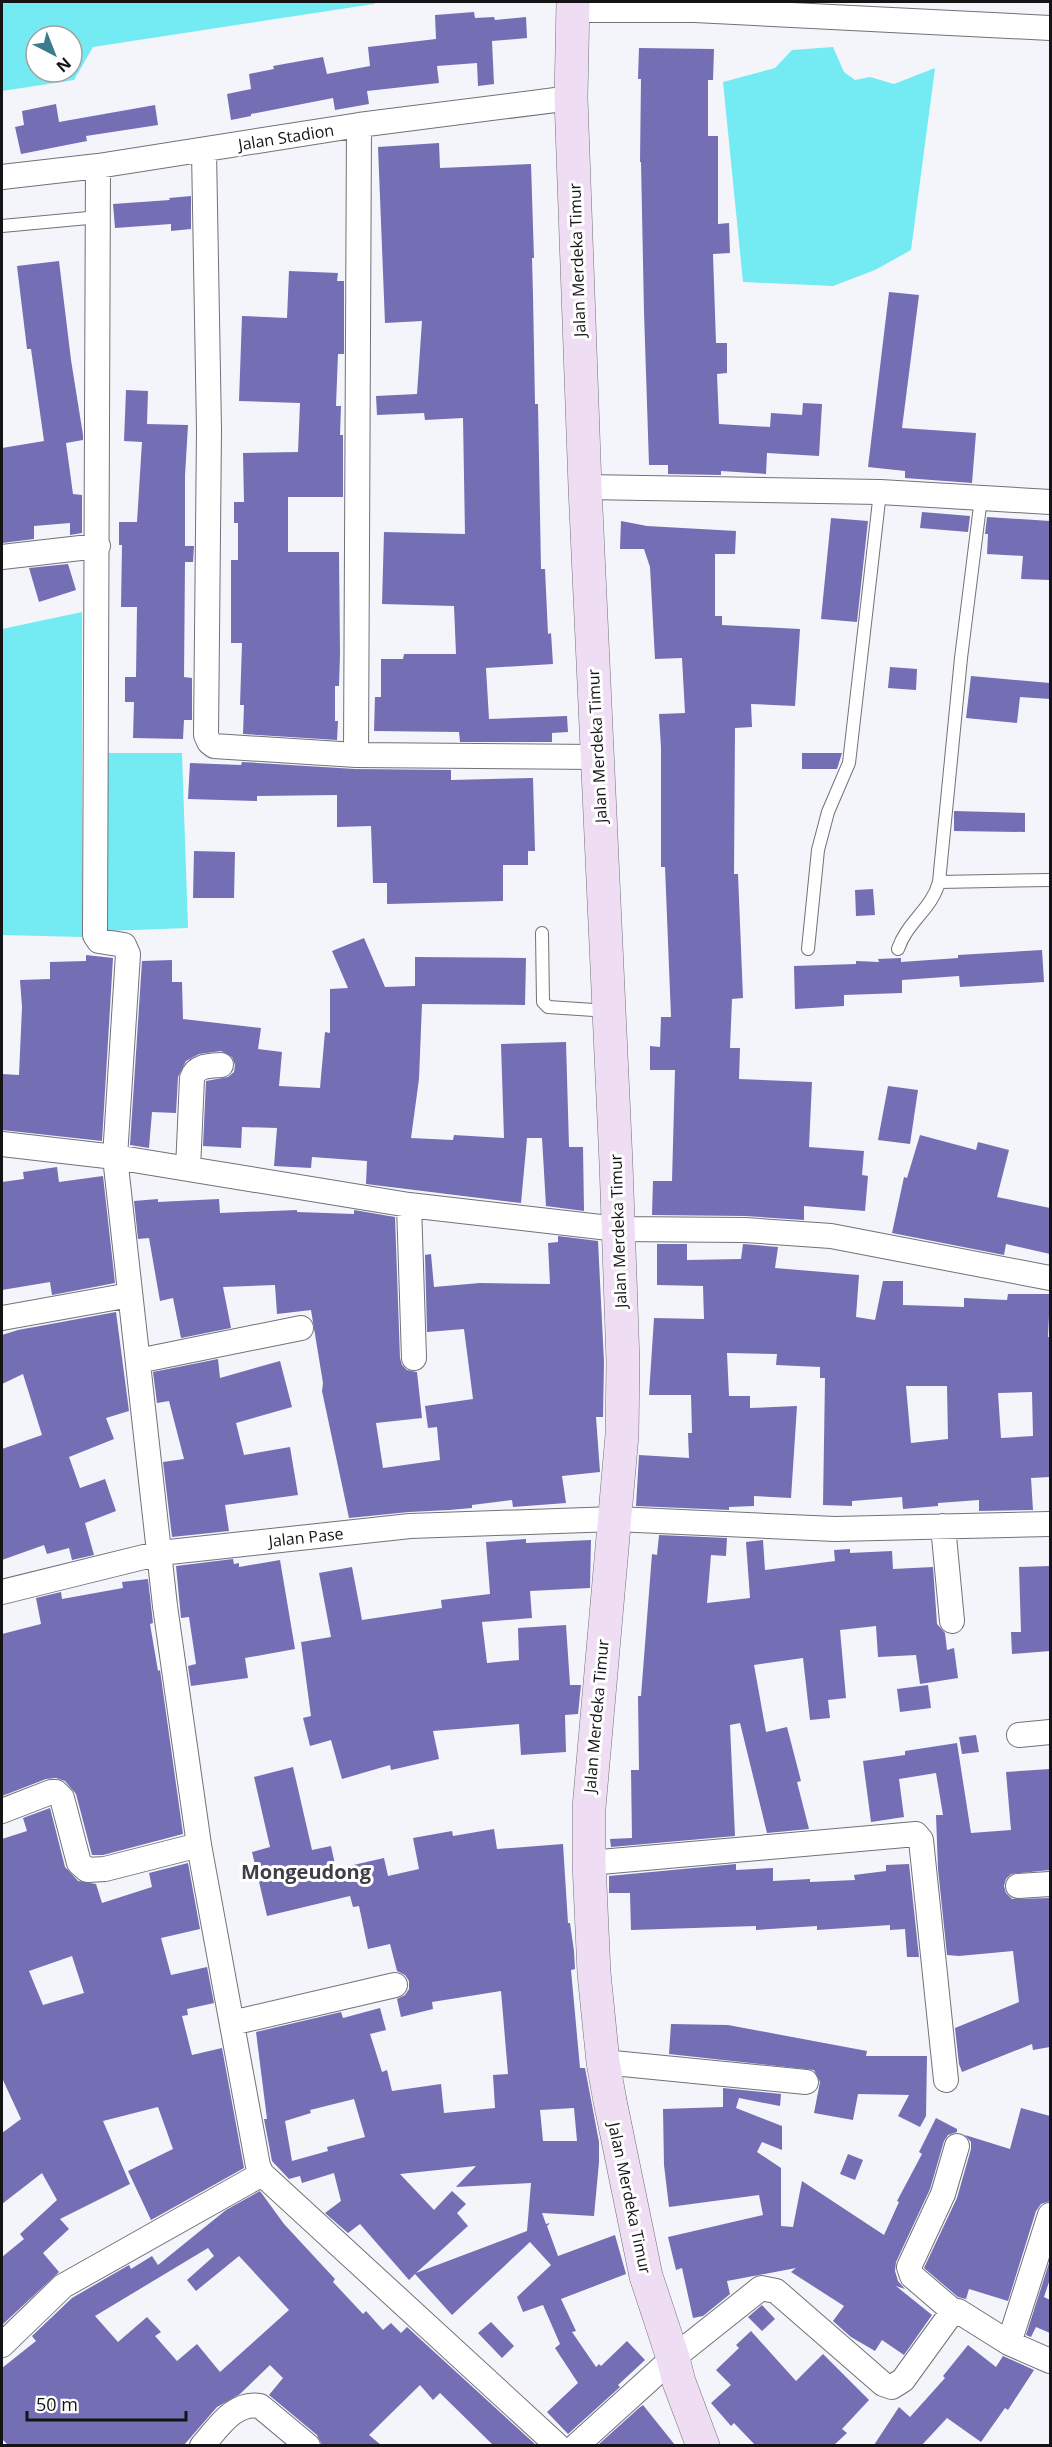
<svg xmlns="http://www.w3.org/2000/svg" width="1052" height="2447" font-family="'Open Sans',sans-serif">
	<rect width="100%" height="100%" fill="#f4f4fb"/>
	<path fill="#74ebf2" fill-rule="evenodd" d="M2,2H377L374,4L93,47L74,80L2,91ZM36,36H72V72H36Z
		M833,47L844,72L855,80L870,77L894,84L935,68L911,250L875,270L833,286L743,282L723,82L775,68L792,50Z
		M82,612V937L2,935V629Z
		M107,753H182L188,928L105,931Z"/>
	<path fill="#746eb5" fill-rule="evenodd" d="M474,12L475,18L494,17L495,20L526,17L527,38L492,41L494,84L478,86L477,63L437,66L439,83L367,91L369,104L335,110L333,98L251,114V116L231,120L227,94L251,89L249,74L274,69L273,66L323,57L327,74L370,66L368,47L436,39L435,15Z
		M639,48L714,49L713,80H708V136H718V224L729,223L730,253L713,254L716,343H727V373L717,374L719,424L770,427L771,413L802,415L803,403L822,404L819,456L767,453L766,474L721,471V475L668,474V465H649L644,312L641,162H640L641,79H638Z
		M56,104L59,122L155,105L158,125L86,136L87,141L21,154L15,127L24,125L22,111Z
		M439,143L440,168L531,164L534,258H532L533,295L535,404H538L541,569H545L548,634L551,633L553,664L486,668L489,719L567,716L568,732L552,733V742H460L459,732L374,731L375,697H381V659H403L404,654H456L454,606L382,604L384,532L465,534L463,418L425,420L424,413L377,415L376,396L417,394L422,321L385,323L378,147Z
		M191,196V229L171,231V224L115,228L113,204L170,200L169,198Z
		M59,261L71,360L83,435V440L66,443L73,494L82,495V533L70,535V523L34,526V539L2,543V448L44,441L31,349H27L17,266Z
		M289,271L338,273L337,281H344V354H338L336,406H341L340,435H343V497H288V552H339L340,654L339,686H335V721H338L337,740L243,734L244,705H240L242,643H231V560H238V523H234V502H244L243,453L298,452L300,403L239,401L242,316L287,318Z
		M889,292L919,295L902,428L976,433L972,483L905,478V471L868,467Z
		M126,390L148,391L147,424L188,425L185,476V546H194L193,562H185L184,677L192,678V720H184L183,739L133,738L134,702H125V677H136L137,607H121L122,545H119V522H137L142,442L124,441Z
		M922,512L970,516L968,532L920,528Z
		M987,517L1050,521V580L1021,579L1023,556L987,554L988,534H985Z
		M831,518L868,521L857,622L821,619Z
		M621,521L647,526L736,531L735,554H715V616H722V625L800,629L795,706L751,704L752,727L735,728L734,874H738L743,998L732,999L730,1048H740L739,1079L812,1082L809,1147L864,1151L862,1175L868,1176L865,1211L804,1206V1220L745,1216L652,1215L653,1181H672L675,1070H650V1046L660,1047L661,1017H671L665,867H661V748L659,714L685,713L682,658L655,659L650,567L644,549H620Z
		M68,564L76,590L39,602L29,568Z
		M890,667L917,669L916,690L888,688Z
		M971,676L1050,683V699L1020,697L1017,723L966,718Z
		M802,753H842L837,769H802Z
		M242,762L355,769L451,770V780L533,778L535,851H528V865H503V901L387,904V883H373L371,826L337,827V795L257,796V801L188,799L190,763L241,765Z
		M954,811L1025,813V832L954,831Z
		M194,851L235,852L234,898H193Z
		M873,889L875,915L856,916L855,890Z
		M364,938L385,987L415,986V957L526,958L525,1005L422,1004L419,1079L411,1138L453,1140L454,1135L504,1138L501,1044L566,1042L569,1147H583L584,1211L546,1206L542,1138H527L521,1203L366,1184L367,1161L312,1157L311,1168L274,1166L277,1128L242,1127L241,1148L203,1146L206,1081L228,1077L234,1072L235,1065L232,1057L221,1051L199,1054L186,1061L178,1077L176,1113L152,1112L149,1148L130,1145L142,961L172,960V982H182L183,1019L261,1028L258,1049L282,1052L279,1086L320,1088L325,1032L330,1033V989L348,988L332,951Z
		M1042,950L1044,982L960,987L959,976L902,980V993L844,995V1006L795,1009L794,966L856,964V961L879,962L878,959L901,958V962L958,958V955Z
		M86,955L113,958L102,1141L2,1130V1074L19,1075L22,1007L20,980L50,979V962L86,961Z
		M888,1086L918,1090L910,1144L878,1140Z
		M920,1135L976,1150L978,1142L1009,1150L997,1197L1050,1208V1254L1006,1244L1004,1255L892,1233L904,1177L907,1178Z
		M57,1167L59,1182L103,1176L115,1283L52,1295L50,1282L2,1290V1182L24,1179L23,1172Z
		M158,1199V1202L219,1199L220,1213L297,1210V1212L354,1214V1210L395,1217L400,1358L402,1365L407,1370L417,1372L422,1418L376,1423L383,1468L440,1460L437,1427L428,1428L425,1406L473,1399L464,1329L427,1332L425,1255L431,1254L434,1287L480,1283L550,1284L548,1243L558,1242V1236L598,1241L604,1362L603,1417H596L600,1472L562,1476L566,1503L513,1507L512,1500L472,1505V1508L449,1510L409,1512L349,1518L322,1391L323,1383L311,1310L277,1314L275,1285L223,1287L231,1328L181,1338L173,1298L160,1301L149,1238L138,1239L134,1201Z
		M657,1244H687V1260L741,1259L743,1244L778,1247L775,1268L859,1275L856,1317L875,1320L883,1281H903V1305L964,1307V1298L1007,1300L1008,1294H1050L1048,1337H1050V1477L1031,1478L1033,1510L979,1511V1500L938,1503V1506L903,1509L902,1497L852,1501V1506L823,1505L825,1378H820V1367L776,1365L777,1354L727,1353L729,1396H750V1408L797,1406L791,1498L754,1496V1506L729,1507V1510L636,1506L639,1455L689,1458L688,1433H692L691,1395H649L654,1318L704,1319L703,1286L657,1285ZM906,1386H947L948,1439L911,1443ZM1032,1392L1033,1436L1001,1438L998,1393Z
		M116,1312L129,1411L106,1418L114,1439L69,1457L80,1488L105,1479L116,1511L85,1523L94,1555L72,1560L69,1548L47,1554L44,1545L2,1560V1449L42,1435L23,1374L2,1384V1335L18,1330Z
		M218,1359L220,1378L280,1361L292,1407L236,1423L244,1455L290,1447L298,1495L225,1505L229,1531L172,1537L163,1462L184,1459L169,1401L157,1403L153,1372Z
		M659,1535L727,1538L726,1556L711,1555L707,1603L750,1598L746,1542L763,1540L765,1570L835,1561L834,1550L850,1549V1553L892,1551L893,1569L933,1567L937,1624L945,1633L947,1650L954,1648L958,1678L920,1684L916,1655L878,1657L876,1626L840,1630L846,1698L828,1700L830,1718L810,1720L803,1658L754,1665L766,1732L787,1727L801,1781L797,1782L809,1829L767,1833L740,1723L730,1725L735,1836L611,1847L610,1839L632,1838L631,1770H639L638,1696H641L652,1554L657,1555Z
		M526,1539V1543L591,1540L590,1588L530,1591L532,1618L482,1622L487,1663L519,1660L518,1628L566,1625L570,1685H581L578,1714L565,1715L566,1752L521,1755L519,1724L433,1731L439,1759L391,1770L390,1765L342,1779L331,1740L310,1746L303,1718L311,1716L301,1642L331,1637L319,1573L352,1567L362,1620L442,1608L441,1600L490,1594L486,1542Z
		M233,1559L234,1564L239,1563V1567L280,1560L295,1649L245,1658L248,1678L191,1686L188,1666L196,1664L189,1617L181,1618L176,1566Z
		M1050,1566V1651L1012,1654L1011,1632H1021L1019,1567Z
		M148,1579L153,1623L150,1624L158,1671L160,1670L183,1834L103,1855H92L76,1794L65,1781L56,1778L46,1779L2,1796V1634L41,1624L36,1598L61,1592L62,1599L123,1588L122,1582Z
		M928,1685L931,1708L900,1712L897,1689Z
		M976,1735L979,1752L962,1754L959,1737Z
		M957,1743L971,1833L1011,1830L1006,1772L1050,1769V1870L1011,1874L1006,1879L1004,1886L1006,1893L1012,1899L1050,1898V2047L1033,2050L1032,2044L962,2072L959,2064L955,2028L1019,2002L1013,1951L959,1956L947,1955L938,1869L936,1815H943L936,1773L899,1779L904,1817L871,1822L863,1761L905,1755V1751Z
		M293,1767L312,1850L331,1846L336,1869L384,1858L388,1876L419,1869L413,1838L452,1831L453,1836L494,1829L497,1849L563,1844L568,1923H570L574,1951L575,1969L571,1970L580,2068H585L599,2142V2162L594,2216L542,2213L546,2224L550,2223L547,2226L558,2256L615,2235L626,2274L561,2299L576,2331L572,2332L596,2367L599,2364L601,2366L627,2341L645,2360L618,2385L620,2387L568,2434L547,2412L578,2383L555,2348L560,2344L543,2305L523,2312L517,2297L551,2265L530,2242L452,2315L415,2274L409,2280L360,2224L348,2233L325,2213L341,2201L334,2173L302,2183L300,2176L289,2179L272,2161L264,2119H267L256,2032L341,2012L343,2018L380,2008L386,2030L370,2034L382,2072L387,2070L392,2091L441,2084L444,2113L495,2108L493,2075L508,2074L501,1991L432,2002L433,2009L401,2017L397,1999L405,1995L409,1989V1981L405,1975L397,1971L390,1944L368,1949L359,1906L353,1907L350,1896L267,1916L252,1852L270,1847L254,1777ZM354,2099L365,2137L327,2147L328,2151L292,2161L285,2121L311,2113L310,2110ZM574,2108L577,2141H543L540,2110ZM476,2166L456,2187L531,2183L527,2231L416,2273L468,2226L457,2213L466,2204L452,2191L434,2210L400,2174Z
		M50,1808L65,1867L78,1881L96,1884L102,1903L152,1887L149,1873L188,1863L200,1929L161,1938L171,1975L207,1967L214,2003L187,2009L188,2015L182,2016L192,2055L222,2048L244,2168L151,2220L128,2171L173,2149L158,2107L103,2121L130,2184L60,2219L69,2229L43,2253L59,2272L2,2325V2257L24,2239L20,2234L57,2200L42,2173L2,2204V2133L21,2119L2,2078V1839L27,1831L23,1818ZM72,1956L84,1993L43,2005L29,1971Z
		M736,1864V1870L773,1868V1881L810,1879V1882L855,1880L854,1875L886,1871V1865L909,1864L919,1957H907L905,1929L890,1930V1925L817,1930V1926L756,1930V1926L631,1930L630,1893H609V1876Z
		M671,2024L728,2025L867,2051L866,2056H927L926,2116L920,2127L898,2116L909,2095L858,2094L853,2120L814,2113L820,2082L814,2070L669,2054Z
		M723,2088L781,2094L780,2106L739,2098L736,2108L782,2126V2150L762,2142L757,2152L781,2168V2226L793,2227L802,2181L884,2235L899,2202L897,2201L922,2154L919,2152L936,2118L957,2129V2132L948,2135L944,2141L930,2189L896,2262L895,2271L898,2281L905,2289L896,2286L932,2315L904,2355L882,2340L875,2351L851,2337L833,2321L844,2306L791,2272L796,2268L727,2281L730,2294L703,2316L693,2318L682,2268L676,2270L668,2237L763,2215L759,2195L669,2207L664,2165L663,2109L723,2107Z
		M1021,2108L1050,2116V2201L1041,2204L1036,2211L1008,2301L969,2289L966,2299L958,2297L924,2268L957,2198L971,2149V2142L965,2135L1010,2149Z
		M848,2154L863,2160L855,2180L840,2174Z
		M260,2191L284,2224L335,2279L333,2282L363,2314L366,2311L383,2330L391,2323L401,2333L407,2327L536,2445H493L440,2393L433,2400L420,2385L369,2435L381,2445H322L317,2435L269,2395L283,2378L270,2365L240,2394L217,2407L184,2445H8L2,2439V2368L36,2341L32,2336L72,2298L129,2265L131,2269L152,2256L158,2265L226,2210ZM208,2248L214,2256L187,2280L196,2291L239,2256L289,2310L220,2372L197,2344L177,2361L155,2336L161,2332L147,2317L118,2342L95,2316Z
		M1050,2260V2279L1044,2297L1050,2300V2333L1036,2327L1031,2337L1026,2335Z
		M762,2305L775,2319L762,2331L748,2317Z
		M491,2322L514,2346L502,2358L478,2333Z
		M751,2331L796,2381L823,2354L869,2400L842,2429L847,2433L834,2445H755L734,2423L731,2426L711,2403L731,2385L716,2370L739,2348L736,2345Z
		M968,2345L996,2367L1003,2356L1034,2370L1008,2410L1005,2408L981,2442L947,2418L922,2445H874L899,2407L910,2417L945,2378L943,2376Z
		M643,2405L675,2445H598L639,2408Z"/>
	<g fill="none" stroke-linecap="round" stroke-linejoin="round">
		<g stroke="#717178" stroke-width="14">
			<path id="lane" d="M2,226L99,217
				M939,882L1050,880
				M542,933L543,1002L548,1007L609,1011
				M808,949L818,850L828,812L849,763L880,492
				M898,949C907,922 932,909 939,882L961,658L981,498"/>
		</g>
		<g stroke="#717178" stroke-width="26">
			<path id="street" d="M573,10H695L1050,28
				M204,151L209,430L206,735L209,742L214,746L356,755L597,757
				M98,166L95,935L99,941L124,945L128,954L115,1157L165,1606L199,1845L258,2166L262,2174L558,2446
				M2,177L98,166L359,125L571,98
				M585,487L880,492L1050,502
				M2,557L98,546
				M356,755L359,125
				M2,1144L115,1157L409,1205L618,1229L745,1230L831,1236L1050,1278
				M188,1169L192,1078C196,1065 210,1066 221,1065
				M409,1205L414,1358
				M2,1318L130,1295
				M138,1361L301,1328
				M943,1526L952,1621
				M2,1592L160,1553L410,1526L615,1519L835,1529L1050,1524
				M1019,1735L1050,1732
				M2,1811L51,1792H56L62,1798L79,1863L87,1870L105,1869L199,1845
				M589,1863L916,1834L921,1840L946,2080
				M1018,1886L1050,1884
				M232,2023L395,1985
				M603,2062L806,2082
				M953,2311L912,2276L909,2267L943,2194L957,2146
				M1009,2343L1050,2215
				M2,2345L63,2286L262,2174
				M202,2446C218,2428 234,2401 260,2406L308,2446
				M576,2446L673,2358L761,2288L776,2291L883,2384L892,2387L903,2380L953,2311H958L1009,2343L1050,2361"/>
		</g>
		<g stroke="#717178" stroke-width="34">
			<path id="secondary" d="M573,2L571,98L585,487L616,1163L623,1362L622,1435L589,1808V1863L594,1973L603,2062L610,2101L646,2276L673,2358L679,2382L703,2446"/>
		</g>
		<use href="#lane" stroke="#fff" stroke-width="12"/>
		<use href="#street" stroke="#fff" stroke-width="24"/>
		<use href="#secondary" stroke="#efdef3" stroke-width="33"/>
	</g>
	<g text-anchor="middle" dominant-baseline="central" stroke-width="6" stroke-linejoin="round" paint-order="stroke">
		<g font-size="16" fill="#141416" stroke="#fff">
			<text transform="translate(286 137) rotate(-9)">Jalan Stadion</text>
			<text transform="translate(577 260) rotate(-92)">Jalan Merdeka Timur</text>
			<text transform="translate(597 746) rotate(-93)">Jalan Merdeka Timur</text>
			<text transform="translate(618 1231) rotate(-92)">Jalan Merdeka Timur</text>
			<text transform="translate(306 1537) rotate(-6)">Jalan Pase</text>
			<text transform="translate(596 1716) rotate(-85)">Jalan Merdeka Timur</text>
			<text transform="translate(630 2198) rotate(78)">Jalan Merdeka Timur</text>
		</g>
		<g font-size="20" font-weight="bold" fill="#3e3e44" stroke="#fff">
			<text x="306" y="1871">Mongeudong</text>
		</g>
	</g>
	<rect width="1052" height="2447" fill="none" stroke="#141416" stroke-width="6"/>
	<g transform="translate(54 54) rotate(138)"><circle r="28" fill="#ffffff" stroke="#a1a1a2" stroke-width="1.5"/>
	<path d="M0-4.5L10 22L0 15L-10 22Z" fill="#3a7b8e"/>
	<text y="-9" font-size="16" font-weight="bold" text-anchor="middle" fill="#141416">N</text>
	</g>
	<path d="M27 2411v9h159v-9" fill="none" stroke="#141416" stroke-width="3"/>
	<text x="36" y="2411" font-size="18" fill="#141416" stroke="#ffffff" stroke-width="4.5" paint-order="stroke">50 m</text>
</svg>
